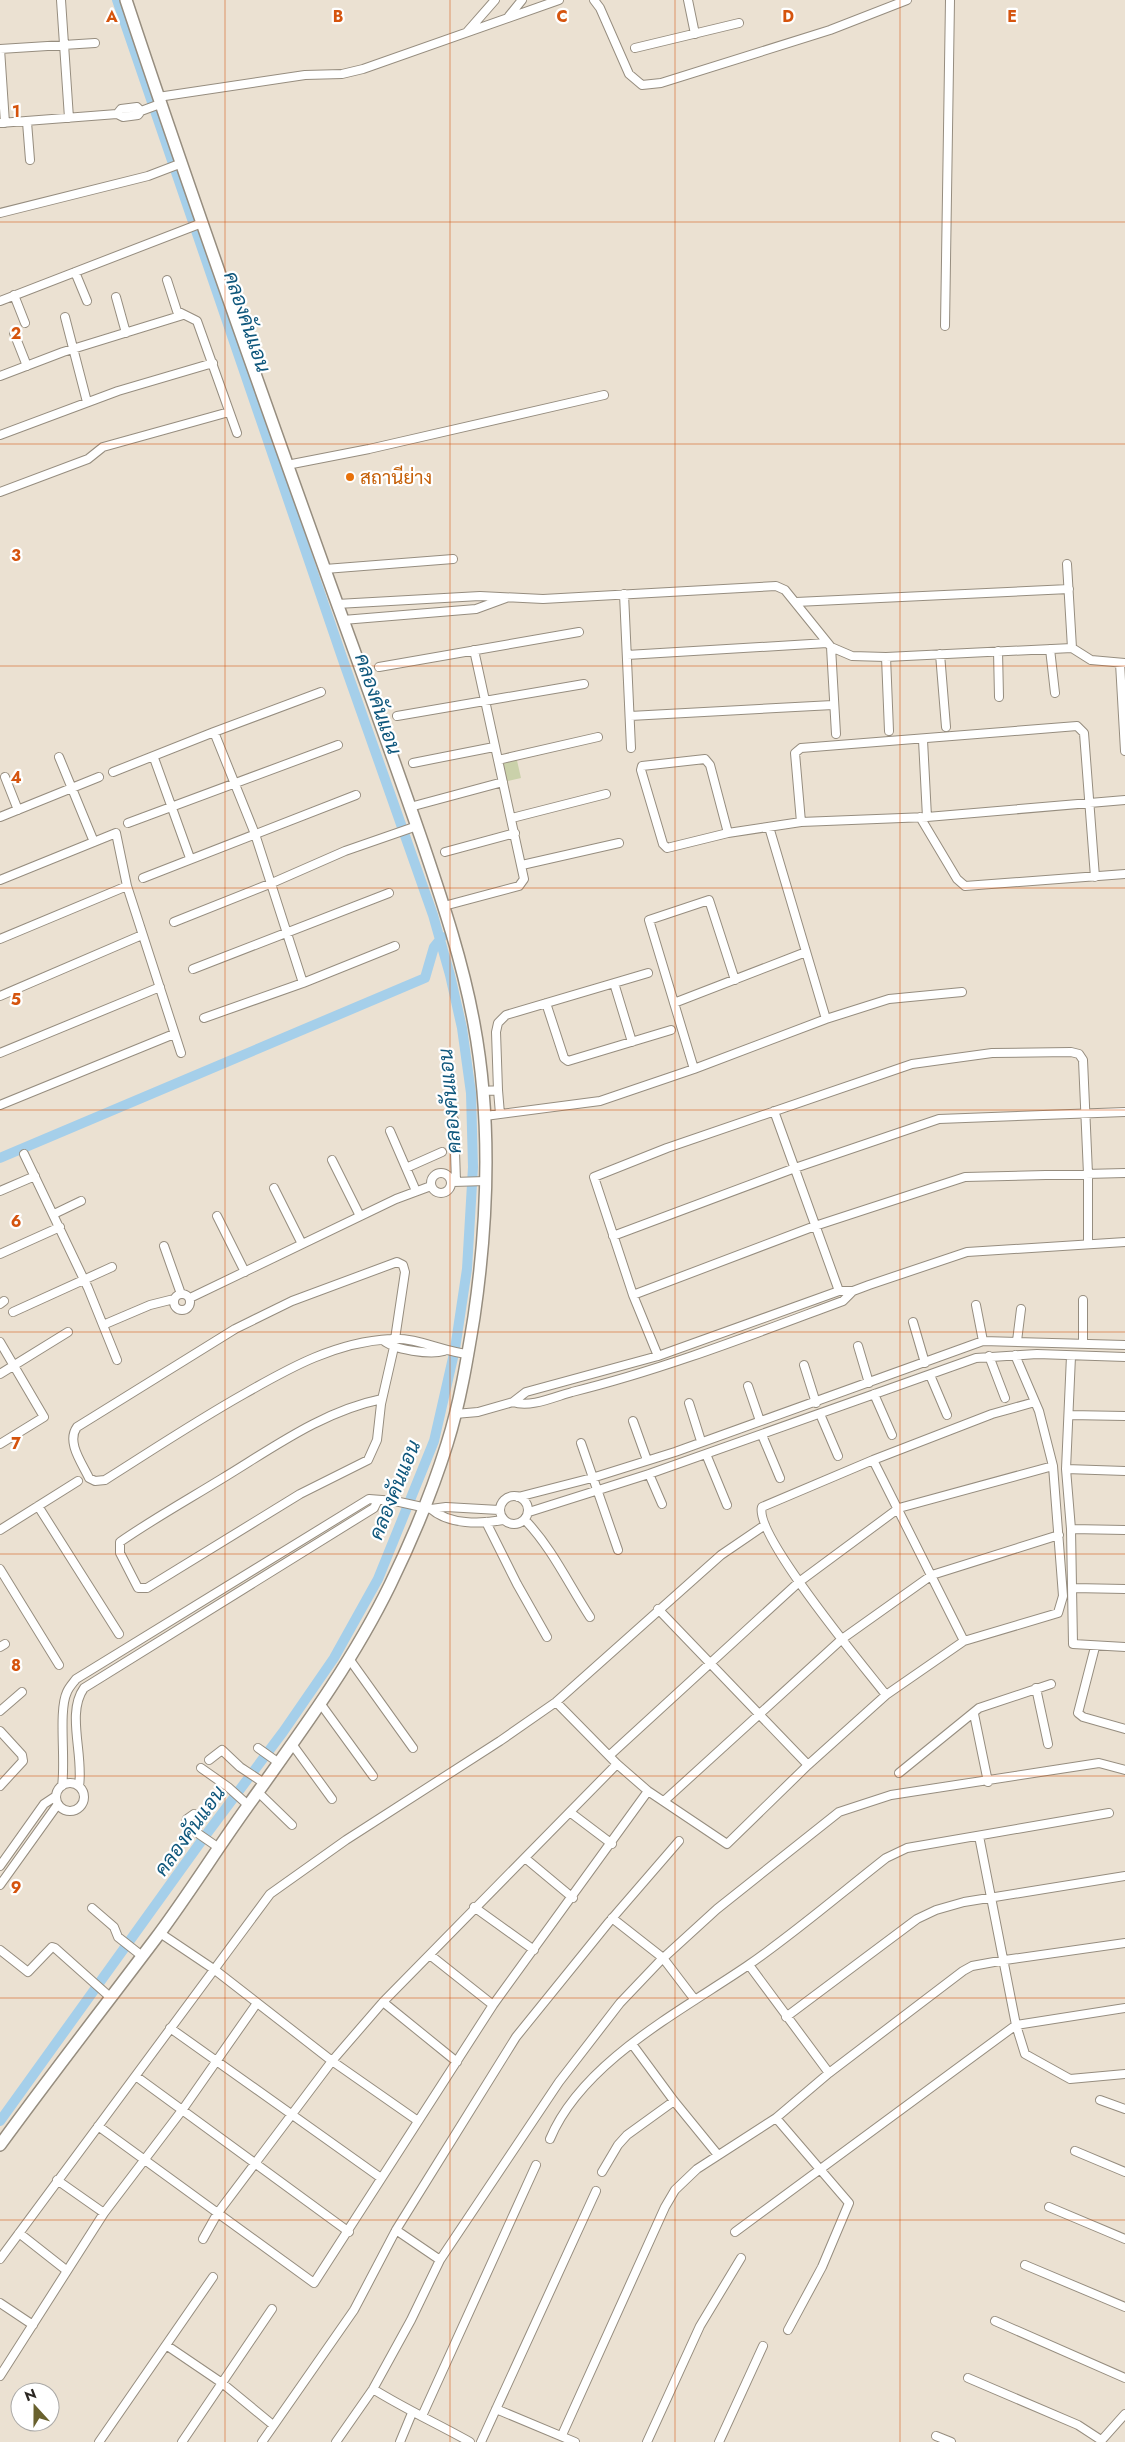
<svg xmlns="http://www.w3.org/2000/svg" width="1125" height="2442" font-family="Jost,Sarabun,sans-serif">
	<rect width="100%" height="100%" fill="#ebe1d2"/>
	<path fill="#cad1aa" d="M516,756L521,778L503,782L498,760Z"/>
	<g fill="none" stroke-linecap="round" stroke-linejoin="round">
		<path stroke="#a5cfea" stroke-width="10" d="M0,1158L425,978L434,947L442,937
			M0,2121L205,1836L283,1732L334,1658L378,1579L434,1441L455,1349L467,1269L473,1167L471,1093L462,1028L450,975L433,915L344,663L117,0"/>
		<g stroke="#968d7f" stroke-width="10">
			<path id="street" d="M61,0L69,118
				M594,0L600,8L629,74L642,85L661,83L830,30L907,0
				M688,0L695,34
				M509,16L522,0
				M467,32L495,0
				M635,48L739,23
				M0,49L95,43
				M0,49L5,123
				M158,97L305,75L342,74L363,69L559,0
				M117,114L121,109L137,107L141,111
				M27,122L30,160
				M0,123L117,114L123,117L138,115L141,111L160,104
				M0,213L148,176L182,163
				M75,272L87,301
				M167,280L177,311L197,321L237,433
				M14,295L25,323
				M116,297L126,333
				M0,301L202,223
				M65,317L87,402
				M945,326L950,0
				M14,333L27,366
				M0,376L63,352L183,315
				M0,435L118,391L213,363
				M287,465L369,449L604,395
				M0,492L88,459L103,447L229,412
				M1067,564L1072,648
				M325,569L453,559
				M624,594L631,748
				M796,602L1069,589
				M337,604L480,596L543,599L776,586L785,590L831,647L852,656L886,657L1072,648L1091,660L1125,663
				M343,620L476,609L506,598
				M831,647L836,734
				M1050,649L1055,693
				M998,651L999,697
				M940,654L946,727
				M627,655L827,643
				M886,657L889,731
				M1120,663L1125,751
				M379,667L579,632
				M397,716L584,684
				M630,716L833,705
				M214,732L321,692
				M923,740L927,817
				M59,757L94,842
				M154,758L190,858
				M498,760L598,737
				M413,763L494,747
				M113,772L214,732L255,834L303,983
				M5,777L18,810
				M410,807L503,782
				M0,817L99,777
				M920,817L957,879L965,886L1125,874
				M512,818L606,794
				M801,822L795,753L801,748L1077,726L1084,733L1095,877
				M128,823L338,745
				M769,827L826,1019
				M728,833L710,765L705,759L642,766L641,770L663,844L667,848L728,833L801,822L927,817L1125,800
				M445,852L515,833
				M522,865L619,843
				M143,878L356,795
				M0,880L116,833L127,886L181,1053
				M444,906L519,886L524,879L474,650
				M174,922L272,883L345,851L417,826
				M0,939L127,886
				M193,969L389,893
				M614,983L632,1042
				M0,996L142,935
				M546,1003L564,1058L568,1061L671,1030
				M674,1003L806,952
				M204,1018L303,983L395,946
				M0,1053L160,987
				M694,1069L649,920L709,900L735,980
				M498,1090L500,1114
				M484,1091L498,1090L496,1032L498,1023L506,1015L648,973
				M0,1105L174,1034
				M774,1111L839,1291
				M485,1116L600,1101L694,1069L826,1019L889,999L962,992
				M454,1120L456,1182
				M390,1131L416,1191
				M24,1154L88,1288L117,1360
				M332,1160L360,1216
				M406,1168L442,1152
				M431 1183a10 10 0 1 1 20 0a10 10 0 1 1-20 0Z
				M453,1182L486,1181
				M274,1188L302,1244
				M0,1191L35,1176
				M54,1214L81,1201
				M217,1216L245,1272
				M613,1236L795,1168L939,1119L1125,1112
				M164,1246L181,1294
				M0,1254L60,1227
				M174 1302a8 8 0 1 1 16 0a8 8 0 1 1-16 0Z
				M633,1295L815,1226L965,1177L1125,1173
				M190,1298L396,1199L431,1186
				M1083,1300V1344
				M0,1304L4,1301
				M976,1305L983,1341
				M13,1312L112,1267
				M913,1322L925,1363
				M103,1325L150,1305L174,1299
				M395,1339L405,1272L403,1265L397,1262L292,1301L235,1329L77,1427C66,1442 82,1463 89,1478L95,1481L105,1480C151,1451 196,1421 244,1394C291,1367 336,1342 391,1339C417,1337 443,1352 468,1354
				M383,1340C393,1350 431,1355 444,1351
				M1017,1341L1021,1309
				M0,1342L44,1417L0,1444
				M858,1346L869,1383
				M658,1356L633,1295L594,1177L667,1148L912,1064L992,1053L1071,1052L1079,1054L1083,1060L1088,1174V1244
				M989,1356L1005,1398
				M1071,1356L1066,1469L1071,1529L1073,1644L1125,1647
				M804,1365L816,1403
				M0,1374L68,1332
				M930,1375L947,1415
				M748,1386L760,1421
				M874,1394L892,1435
				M382,1399C323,1411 274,1447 223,1478C189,1499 153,1519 120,1542V1553L138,1588H147L300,1494L368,1460L377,1440L381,1404L394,1347
				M513,1402C530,1408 554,1397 572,1392C665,1369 754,1334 843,1301L853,1291L869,1285L967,1252L1125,1242
				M689,1403L701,1441
				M455,1414L478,1412L513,1402L526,1392L658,1356L839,1291H853
				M820,1414L838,1456
				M1069,1415L1125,1416
				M633,1421L647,1460
				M762,1435L780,1478
				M581,1443L618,1550
				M706,1454L727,1505
				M873,1460L964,1641
				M1066,1469L1125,1471
				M649,1474L662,1504
				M500 1510a14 14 0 1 1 28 0a14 14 0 1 1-28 0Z
				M518,1497L592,1478L675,1452L983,1341L1125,1345
				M38,1506L119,1634
				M431,1509C449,1525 481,1524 503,1520
				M529,1512L649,1474L976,1358L1037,1354L1125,1357
				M525,1520C552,1548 569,1585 590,1617
				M486,1522L517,1584L547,1637
				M1071,1529L1125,1530
				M0,1530L78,1481
				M0,1569L59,1665
				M1073,1588L1125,1589
				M658,1609L808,1765
				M0,1647L5,1644
				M1095,1647L1078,1713L1083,1717L1125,1729
				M350,1660L413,1748
				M1036,1688L1048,1744
				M886,1695C865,1668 753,1534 762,1507L873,1460L992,1414L1035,1402
				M556,1702L617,1764L648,1791L727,1844L808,1765L886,1695L964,1641L1058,1613L1063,1596L1053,1466L1039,1411L1015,1355
				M320,1703L373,1776
				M0,1711L22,1692
				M974,1714L988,1782
				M0,1731L22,1755L23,1761L0,1786
				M292,1744L332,1799
				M258,1748L279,1763
				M610,1755L799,1582L899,1508L1053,1466
				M209,1760L222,1750L240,1767L264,1783
				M201,1768L228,1787L248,1805
				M899,1773L979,1708L1051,1684
				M56 1797a14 14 0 1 1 28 0a14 14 0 1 1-28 0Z
				M62,1786C66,1760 58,1711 67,1692C69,1687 73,1683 76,1679L369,1499L395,1501L431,1509L446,1507L499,1510
				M79,1786C84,1755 66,1713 84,1688L374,1508L378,1500
				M258,1792L292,1825
				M664,1801L842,1639L932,1575L1059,1535
				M571,1813L612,1844
				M194,1814L187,1819L186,1822L193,1830L219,1848
				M979,1836L1016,2025L1025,2054L1070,2079L1125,2074
				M525,1858L573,1898
				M0,1866L44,1804L56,1796
				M0,1885L58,1804
				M474,1907L534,1950
				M92,1908L114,1927L118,1937L142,1956
				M612,1918L663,1958L695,2000
				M160,1933L215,1970L332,2061L418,2121
				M0,1950L28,1972L52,1947L55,1948L110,1997
				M430,1955L493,2005
				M749,1965L829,2073
				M383,2002L457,2062
				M786,2017L917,1919L936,1910L964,1902L1125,1876
				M170,2028L381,2178
				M632,2044L674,2101L718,2155
				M137,2077L349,2232
				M1100,2100L1125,2109
				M776,2118L849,2203L822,2267L788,2330
				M98,2126L314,2283L493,2005L648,1791
				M550,2139C582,2062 681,2011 747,1966C795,1933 840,1894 886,1858L907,1848L1109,1813
				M1075,2151L1125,2172
				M602,2172L618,2145L627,2135L674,2101
				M57,2180L104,2213
				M1049,2207L1125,2239
				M396,2230L440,2260
				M735,2232L1016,2025L1125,2008
				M19,2233L66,2270
				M203,2239L217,2214L332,2061L383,2002L617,1764
				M0,2259L270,1894L346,1840L500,1741L556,1702L721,1555L765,1525
				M1025,2265L1125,2307
				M0,2303L33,2325
				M995,2321L1125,2378
				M166,2345L222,2383L273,2425
				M0,2376L104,2213L183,2109L257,2003
				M968,2378L1078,2425L1101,2440
				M373,2389C405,2409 438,2424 470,2442
				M496,2409L575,2442
				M422,2416L536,2165
				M562,2435L665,2207L675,2190L697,2169L776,2118L829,2073L963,1971L972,1966L1005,1960L1125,1943
				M936,2436L951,2442
				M99,2442L213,2277
				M182,2442L272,2309
				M262,2442L354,2310L396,2230L516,2037L609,1922L679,1841
				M336,2442L373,2389L411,2320L440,2260L559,2082L620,2003L660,1961L717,1909L839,1812L891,1795L1099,1763L1125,1770
				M400,2442L412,2413
				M481,2442L596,2191
				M647,2442L700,2326L741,2258
				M719,2442L763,2346
				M1100,2442L1125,2414"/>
		</g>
		<g stroke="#968d7f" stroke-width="14">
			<path id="secondary" d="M0,2145C51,2075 104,2007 156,1938C189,1894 218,1847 250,1803C300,1733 352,1663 390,1585C412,1540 432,1492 447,1444C460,1403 467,1360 474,1317C488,1221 492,1121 474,1024C463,963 443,903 423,844C391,751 357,659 324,567C256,378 189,190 126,0"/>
		</g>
		<use href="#street" stroke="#fff" stroke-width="8"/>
		<use href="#secondary" stroke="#fff" stroke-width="11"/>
	</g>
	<path fill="none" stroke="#d5540e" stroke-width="1" stroke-opacity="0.55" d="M225,0V2442M450,0V2442M675,0V2442M900,0V2442M0,222H1125M0,444H1125M0,666H1125M0,888H1125M0,1110H1125M0,1332H1125M0,1554H1125M0,1776H1125M0,1998H1125M0,2220H1125"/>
	<circle fill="#e8710a" stroke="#fff" stroke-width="2" cx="350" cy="477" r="5"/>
	<g text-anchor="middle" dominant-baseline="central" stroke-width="4.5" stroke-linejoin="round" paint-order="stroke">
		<g font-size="19" fill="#c56008" stroke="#fff" text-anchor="start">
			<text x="360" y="477">สถานีย่าง</text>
		</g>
		<g font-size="20" font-style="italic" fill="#0f577c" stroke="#fff">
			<text transform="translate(247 322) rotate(71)">คลองคันแอน</text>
			<text transform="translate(378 704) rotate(71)">คลองคันแอน</text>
			<text transform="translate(450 1101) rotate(-95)">คลองคันแอน</text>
			<text transform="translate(395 1490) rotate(-68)">คลองคันแอน</text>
			<text transform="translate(190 1831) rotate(-54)">คลองคันแอน</text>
		</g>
	</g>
	<g font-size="16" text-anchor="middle" font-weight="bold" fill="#d5540e" stroke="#fff" stroke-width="4.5" stroke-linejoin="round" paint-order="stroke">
		<text x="112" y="22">A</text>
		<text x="338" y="22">B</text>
		<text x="562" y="22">C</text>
		<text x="788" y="22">D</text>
		<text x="1012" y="22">E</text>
		<text x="16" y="117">1</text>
		<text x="16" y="339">2</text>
		<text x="16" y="561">3</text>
		<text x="16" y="783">4</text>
		<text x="16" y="1005">5</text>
		<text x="16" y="1227">6</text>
		<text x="16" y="1449">7</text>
		<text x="16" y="1671">8</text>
		<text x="16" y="1893">9</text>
	</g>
	<g transform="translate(35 2407) rotate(339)"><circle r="24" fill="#ffffff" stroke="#aaa9a7"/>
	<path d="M0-4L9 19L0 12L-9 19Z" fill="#69612e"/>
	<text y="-8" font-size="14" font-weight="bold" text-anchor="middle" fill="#2b2722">N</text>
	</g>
</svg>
